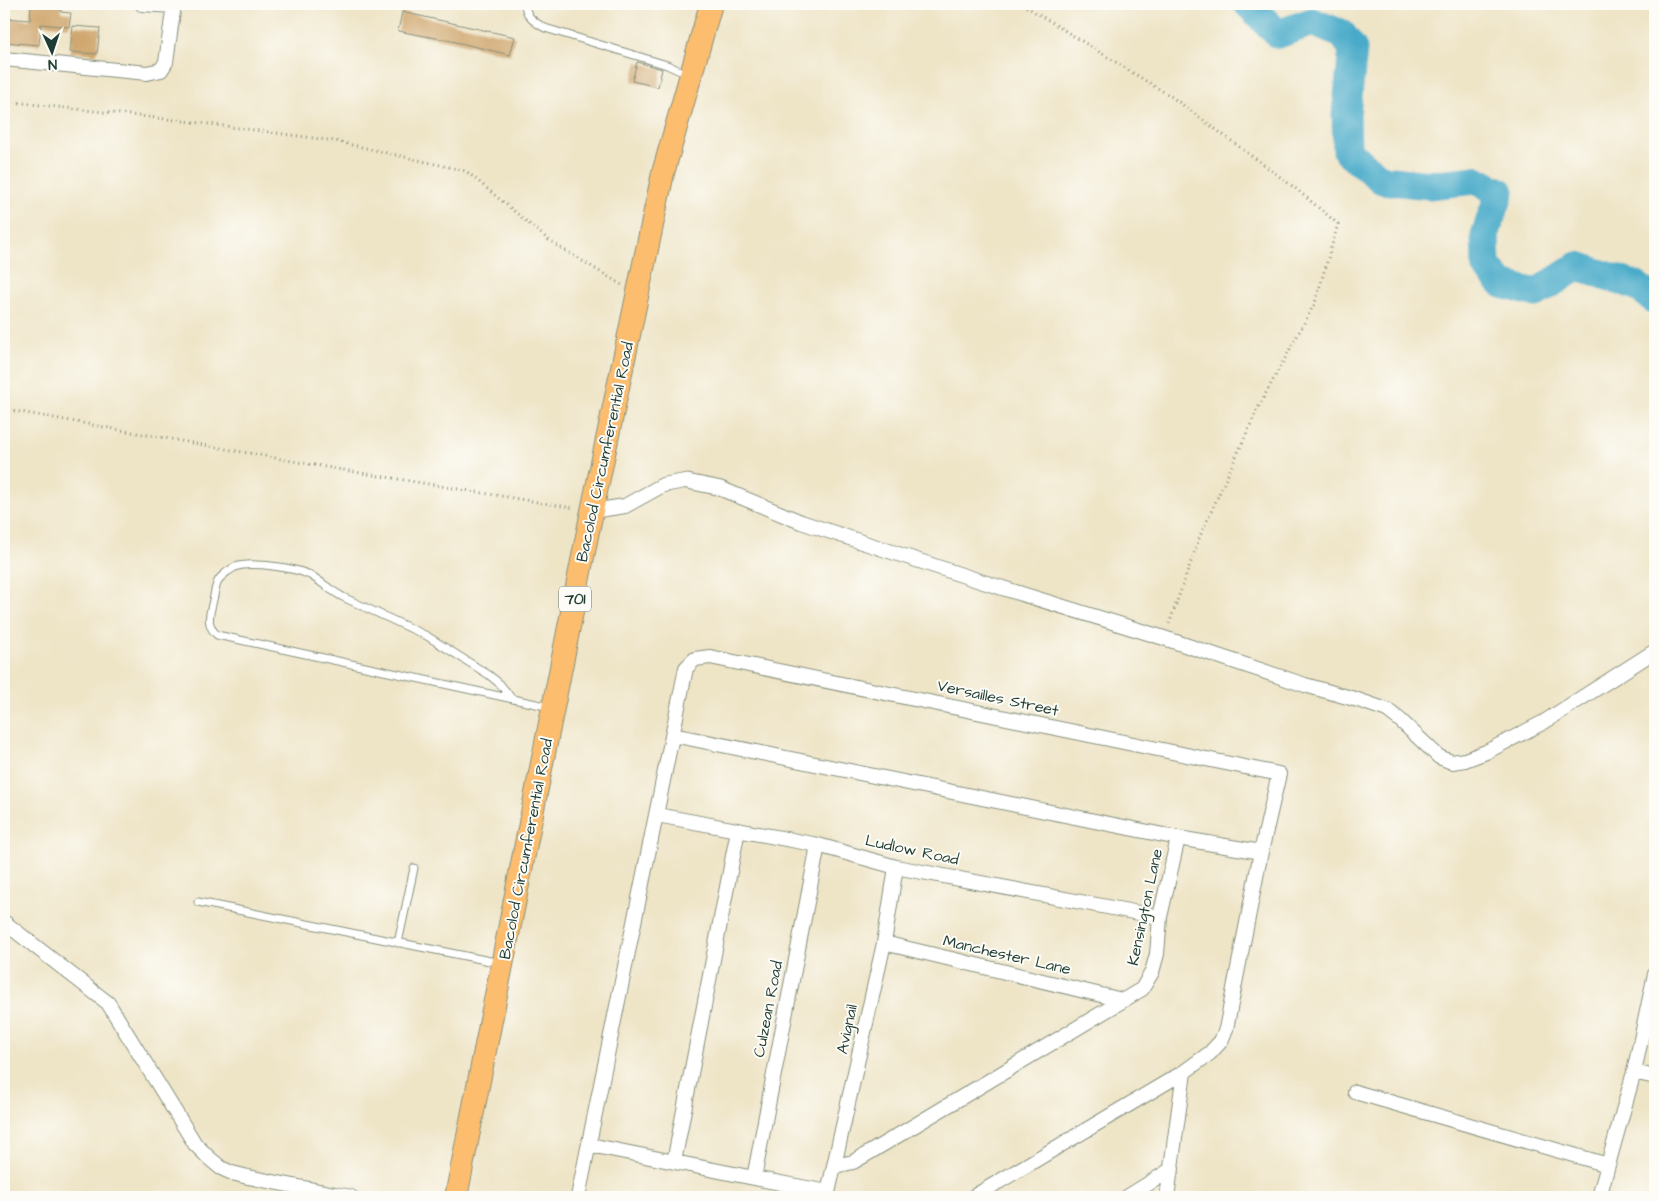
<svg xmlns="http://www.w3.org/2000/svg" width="1659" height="1201" font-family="'Architects Daughter',sans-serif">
	<rect width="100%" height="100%" fill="#fdfcf7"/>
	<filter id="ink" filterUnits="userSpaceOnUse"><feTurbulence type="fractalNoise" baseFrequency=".02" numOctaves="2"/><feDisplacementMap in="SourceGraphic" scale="10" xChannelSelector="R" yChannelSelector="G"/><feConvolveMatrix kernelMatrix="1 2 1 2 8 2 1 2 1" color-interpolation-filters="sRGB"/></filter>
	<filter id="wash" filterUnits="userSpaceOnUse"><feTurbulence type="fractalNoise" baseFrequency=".0096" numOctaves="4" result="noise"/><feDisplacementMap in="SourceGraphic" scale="20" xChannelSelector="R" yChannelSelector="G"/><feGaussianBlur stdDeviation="1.12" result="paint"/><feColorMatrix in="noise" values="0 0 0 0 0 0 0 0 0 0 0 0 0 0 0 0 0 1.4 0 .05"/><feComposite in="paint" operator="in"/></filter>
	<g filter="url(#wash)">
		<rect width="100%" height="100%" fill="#eee4c6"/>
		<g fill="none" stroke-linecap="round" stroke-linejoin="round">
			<path stroke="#4aabc9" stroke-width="29" d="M1248,4L1278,34L1312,22L1342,34L1353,49L1346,115L1347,151L1382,180L1429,185L1476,180L1500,192L1485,235L1486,266L1502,284L1536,293L1578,266L1637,286L1655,300"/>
		</g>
		<g id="blocks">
			<path fill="#cfa56c" d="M31,4H61V12L71,13L69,27L41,24L39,45L4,42V18L30,20Z
				M402,12L515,37L510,55L452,41L398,31Z
				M73,26L100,28L97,54L70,52Z
				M637,62L662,69L658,87L632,81Z"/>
		</g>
	</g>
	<g filter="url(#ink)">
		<use href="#blocks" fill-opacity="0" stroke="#86907d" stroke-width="1"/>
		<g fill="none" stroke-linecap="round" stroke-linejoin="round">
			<g stroke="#86907d" stroke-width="9">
				<path id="service" d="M525,4C526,17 534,22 545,28L667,65L689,75
					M511,698L500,684L489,675L427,636L345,598C332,592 322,582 310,575C296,568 250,561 235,567C229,570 224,574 220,578C215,584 215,593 213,600C210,614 205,624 217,635L550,707
					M198,902L500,963
					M398,943L414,868"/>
			</g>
			<g stroke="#86907d" stroke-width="16">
				<path id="minor" d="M142,4L174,6
					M4,59L147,73L161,70L166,62L174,4
					M592,511L625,506L663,485L685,481L719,488L801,522L980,581L1164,638L1305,685L1358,700L1387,710L1400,720L1439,757L1452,762L1465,760L1486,752L1544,722L1655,651
					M673,735L1178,838L1261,852
					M657,815L818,845L896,867L1160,917
					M4,922L108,1003L195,1144L209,1158L221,1168L232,1173L248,1177L335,1194
					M884,943L1122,1000
					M1634,1072L1655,1077
					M1355,1092L1608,1165
					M590,1145L754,1178L828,1192
					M674,1162L738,830
					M835,1166L853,1162L867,1154L1142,989L1152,972L1157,954L1160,917L1178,838
					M754,1178L818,845
					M334,1197L335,1194L351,1197
					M578,1197L686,668L695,659L710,657L1279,774L1261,852L1226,1029L1221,1041L1210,1053L1184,1072L973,1197
					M827,1197L884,943L896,867
					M1127,1197L1172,1169
					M1167,1197L1184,1072
					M1599,1197L1634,1072L1655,974"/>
			</g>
			<g stroke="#86907d" stroke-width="24">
				<path id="primary" d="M456,1197L592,511L663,173L711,4"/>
			</g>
			<path stroke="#86907d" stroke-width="3" stroke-dasharray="1 4" stroke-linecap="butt" d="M1022,4L1172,97L1295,188L1338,224L1315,303L1259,406L1200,536L1169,624
				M4,101L202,123L335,141L466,171L551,242L622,285
				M4,409L331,468L574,508"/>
			<use href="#service" stroke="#fff" stroke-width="7"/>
			<use href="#minor" stroke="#fff" stroke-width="14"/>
			<use href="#primary" stroke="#fcbd6e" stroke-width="22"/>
		</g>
	</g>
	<g text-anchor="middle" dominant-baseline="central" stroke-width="4" stroke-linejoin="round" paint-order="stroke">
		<rect fill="#fdfcf7" stroke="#62766e" stroke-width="1" x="559" y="586.5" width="32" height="25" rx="4"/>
		<g font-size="15" font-weight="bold" fill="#1f3d34">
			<text x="575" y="599">701</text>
		</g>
		<g font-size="16" fill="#1f3d34" stroke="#fdfcf7">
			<text transform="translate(605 452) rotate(-78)">Bacolod Circumferential Road</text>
			<text transform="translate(998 698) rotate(12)">Versailles Street</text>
			<text transform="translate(526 849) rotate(-79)">Bacolod Circumferential Road</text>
			<text transform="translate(912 850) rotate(12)">Ludlow Road</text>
			<text transform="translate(1145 907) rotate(-78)">Kensington Lane</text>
			<text transform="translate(1007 955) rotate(13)">Manchester Lane</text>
			<text transform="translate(768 1009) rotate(-79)">Culzean Road</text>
			<text transform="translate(847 1029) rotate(-78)">Avignail</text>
		</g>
	</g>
	<rect width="1659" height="1201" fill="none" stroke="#fdfcf7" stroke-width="20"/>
	<g transform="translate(52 52) rotate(177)" stroke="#fdfcf7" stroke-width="4" paint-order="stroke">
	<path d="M0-4L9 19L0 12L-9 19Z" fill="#1f3d34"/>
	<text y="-8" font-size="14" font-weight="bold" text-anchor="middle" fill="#1f3d34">N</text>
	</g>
</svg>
